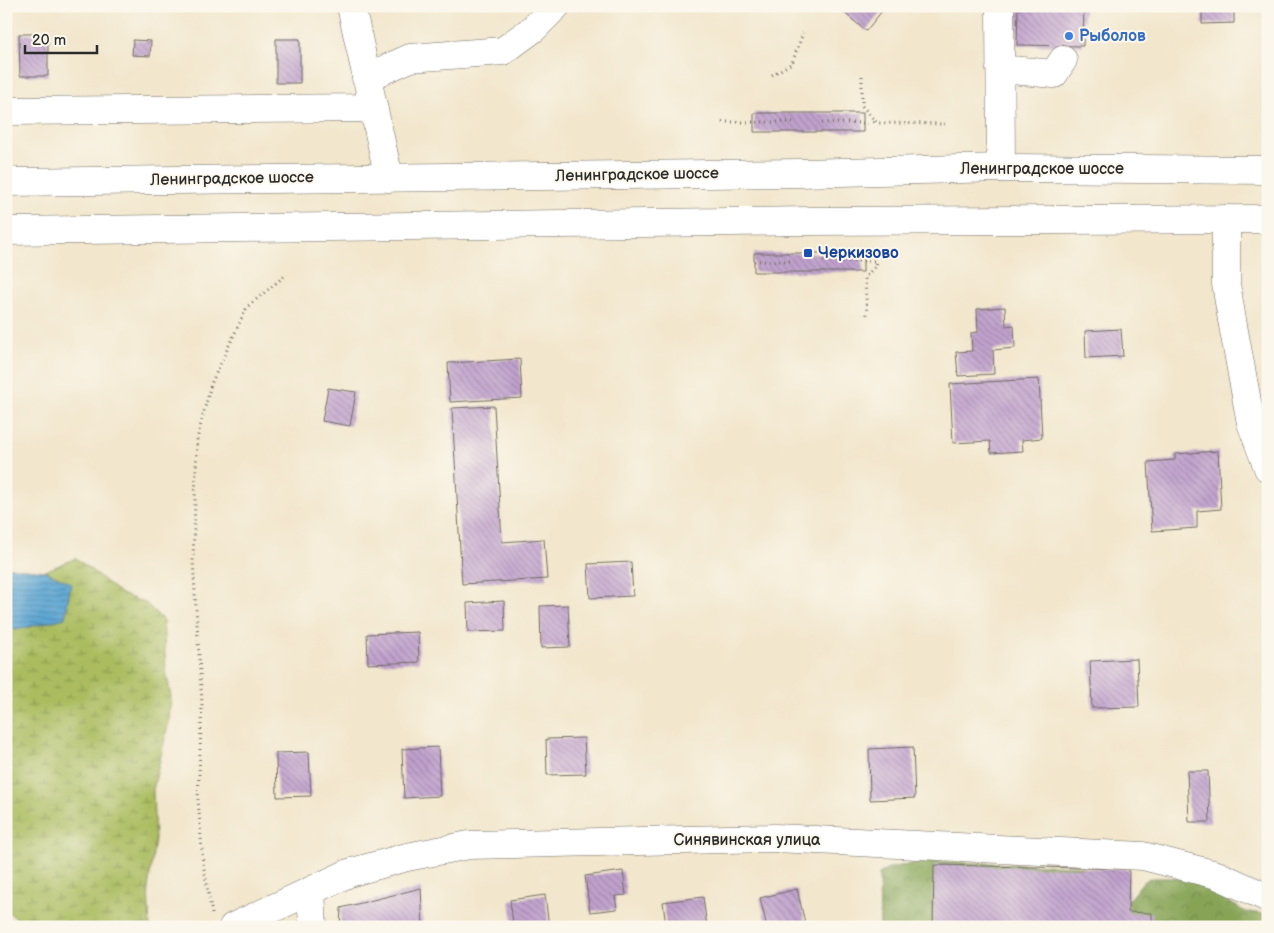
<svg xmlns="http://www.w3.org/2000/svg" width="1274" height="933" font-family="'Balsamiq Sans',sans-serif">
	<defs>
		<pattern id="forest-crowns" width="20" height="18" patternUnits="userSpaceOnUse" patternTransform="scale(1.25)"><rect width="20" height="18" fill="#87a456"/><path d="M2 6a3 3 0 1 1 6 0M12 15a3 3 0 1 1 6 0" fill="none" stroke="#6f8647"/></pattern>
		<pattern id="wetland-marsh" width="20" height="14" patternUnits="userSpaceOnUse" patternTransform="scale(1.25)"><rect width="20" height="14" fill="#aabc5f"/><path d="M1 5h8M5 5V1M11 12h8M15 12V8" fill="none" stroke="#8b994f"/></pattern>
		<pattern id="water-rules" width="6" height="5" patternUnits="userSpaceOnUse" patternTransform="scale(1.25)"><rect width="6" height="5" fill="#5ca5d3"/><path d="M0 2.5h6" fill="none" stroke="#4c87ab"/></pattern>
		<pattern id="building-back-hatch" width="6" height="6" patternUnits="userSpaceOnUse" patternTransform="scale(1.25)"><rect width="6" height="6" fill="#c1a2ce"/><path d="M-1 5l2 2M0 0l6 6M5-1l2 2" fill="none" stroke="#9d84a7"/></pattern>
	</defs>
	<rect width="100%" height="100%" fill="#fbf7ec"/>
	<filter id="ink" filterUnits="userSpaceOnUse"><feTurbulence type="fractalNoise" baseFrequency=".02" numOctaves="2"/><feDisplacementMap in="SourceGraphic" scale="10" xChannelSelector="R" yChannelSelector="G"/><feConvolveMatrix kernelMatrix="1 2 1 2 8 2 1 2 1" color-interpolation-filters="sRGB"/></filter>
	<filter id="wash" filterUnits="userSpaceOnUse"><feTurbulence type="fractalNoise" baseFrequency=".0096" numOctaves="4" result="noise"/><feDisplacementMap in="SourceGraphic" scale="20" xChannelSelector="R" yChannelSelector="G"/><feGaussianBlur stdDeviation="1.12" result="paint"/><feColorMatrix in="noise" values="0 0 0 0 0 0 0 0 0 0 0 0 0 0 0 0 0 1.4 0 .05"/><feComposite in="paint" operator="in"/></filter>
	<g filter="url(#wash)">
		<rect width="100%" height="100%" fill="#f2e6cc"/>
		<path fill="url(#forest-crowns)" stroke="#596840" d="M927,861L1076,866L1087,869L1121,909L1143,882L1152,878H1190L1245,912L1268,914V927H880L879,874L890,868Z"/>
		<path fill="url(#wetland-marsh)" stroke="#6a7445" d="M76,558L121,594L146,603L163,620L166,671L171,696L169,721L153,790L155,839L148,889L150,927H27L6,910V627L16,630L65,618L71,583L45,571Z"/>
		<path fill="url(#water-rules)" stroke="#44687f" d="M6,567L45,571L71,583L65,618L16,630L6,627Z"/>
		<g id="blocks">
			<path fill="url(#building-back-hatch)" d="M836,6H886L866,31Z
				M1018,6H1084L1083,46L1017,45Z
				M1202,6H1234V23L1202,24Z
				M19,34H48V76H20Z
				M276,39H300V83H276Z
				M133,40L151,41L150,56L132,55Z
				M754,113H863V132H754Z
				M754,253H863V272H754Z
				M1005,307L1006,326L1014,325L1015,348L993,350L994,374L958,376L956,352L972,351L971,333L978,332L977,309Z
				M1121,329L1123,356L1086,358L1085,331Z
				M520,359L522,398L450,402L448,363Z
				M1039,379L1042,438L1022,440L1023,451L991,453L990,441L953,443L950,384Z
				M328,388L356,392L350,426L322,421Z
				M494,406L502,542L544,539L547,579L462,584L452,408Z
				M1218,451L1221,509L1197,511V528L1152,531L1148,462L1175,460V454Z
				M631,562L633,596L590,598L588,564Z
				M504,601L505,631L468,632L467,603Z
				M568,605L570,647L541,648L540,606Z
				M418,632L419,662L368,664L367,634Z
				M1137,659L1139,707L1092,708L1090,661Z
				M584,738L586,774L547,775L546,739Z
				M438,747L440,796L404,798L402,749Z
				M913,747L915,798L870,800L869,749Z
				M309,752L311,796L277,797L276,753Z
				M1187,771H1208L1210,822H1189Z
				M934,865L1129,869L1128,912L1152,913V927H933Z
				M623,871L626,895L615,896L617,909L590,912L585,876Z
				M421,888L423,927H340L341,908Z
				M797,889L806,927H767L760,898Z
				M545,895L549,927H525V923L513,924L510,900Z
				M703,897L707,927H666L663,902Z"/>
		</g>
	</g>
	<g filter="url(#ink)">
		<use href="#blocks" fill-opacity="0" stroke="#716c63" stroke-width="1"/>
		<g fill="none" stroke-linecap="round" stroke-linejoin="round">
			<g stroke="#716c63" stroke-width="29">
				<path id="minor" d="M351,6L389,178
					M1000,6L1001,168
					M1000,69L1054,74L1063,60
					M366,78L410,58L503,51L533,29L556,6
					M6,111L373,108
					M1226,219V284L1232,320L1251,423L1268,468
					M311,891L313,927
					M233,927L349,873L407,857L469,845L775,838L1143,856L1217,875L1268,898"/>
			</g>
			<g stroke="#716c63" stroke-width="29">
				<path id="highway" d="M6,182L801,173L1001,168L1268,170
					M6,231L810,221L1268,219"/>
			</g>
			<path stroke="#716c63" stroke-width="3" stroke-dasharray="1 4" stroke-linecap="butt" d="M772,75L792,63L803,33
				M862,76V106L877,123L945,124
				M722,122H793
				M822,123H876
				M754,261H791
				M823,261H876L875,267L865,277L867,317
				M212,914L203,863L198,799L202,703L193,561L197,439L211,384L247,307L287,274"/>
			<use href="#minor" stroke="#fff" stroke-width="28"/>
			<use href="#highway" stroke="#fff" stroke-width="28"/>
		</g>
	</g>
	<circle fill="#3f7fe0" stroke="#fbf7ec" stroke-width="2" cx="1069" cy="36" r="5"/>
	<rect fill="#1a4fb4" stroke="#fbf7ec" stroke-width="2" x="803" y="248" width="10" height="10" rx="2.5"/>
	<g text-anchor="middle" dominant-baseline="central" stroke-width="4" stroke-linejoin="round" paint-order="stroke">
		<g font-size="16" font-weight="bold" fill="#366cbe" stroke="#fbf7ec" text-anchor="start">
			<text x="1079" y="36">Рыболов</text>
		</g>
		<g font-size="16" fill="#2b2b2b" stroke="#fbf7ec">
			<text x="1042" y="169">Ленинградское шоссе</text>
			<text transform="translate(637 175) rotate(-1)">Ленинградское шоссе</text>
			<text transform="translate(232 179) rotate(-1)">Ленинградское шоссе</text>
			<text x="747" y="840">Синявинская улица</text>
		</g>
		<g font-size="16" font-weight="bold" fill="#164399" stroke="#fbf7ec" text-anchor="start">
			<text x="818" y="253">Черкизово</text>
		</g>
	</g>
	<rect width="1274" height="933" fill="none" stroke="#fbf7ec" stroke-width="25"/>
	<path d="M25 45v8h72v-8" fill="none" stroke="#2b2b2b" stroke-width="2.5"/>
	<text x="32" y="45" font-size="15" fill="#2b2b2b" stroke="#fbf7ec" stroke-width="4" paint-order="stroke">20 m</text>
</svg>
